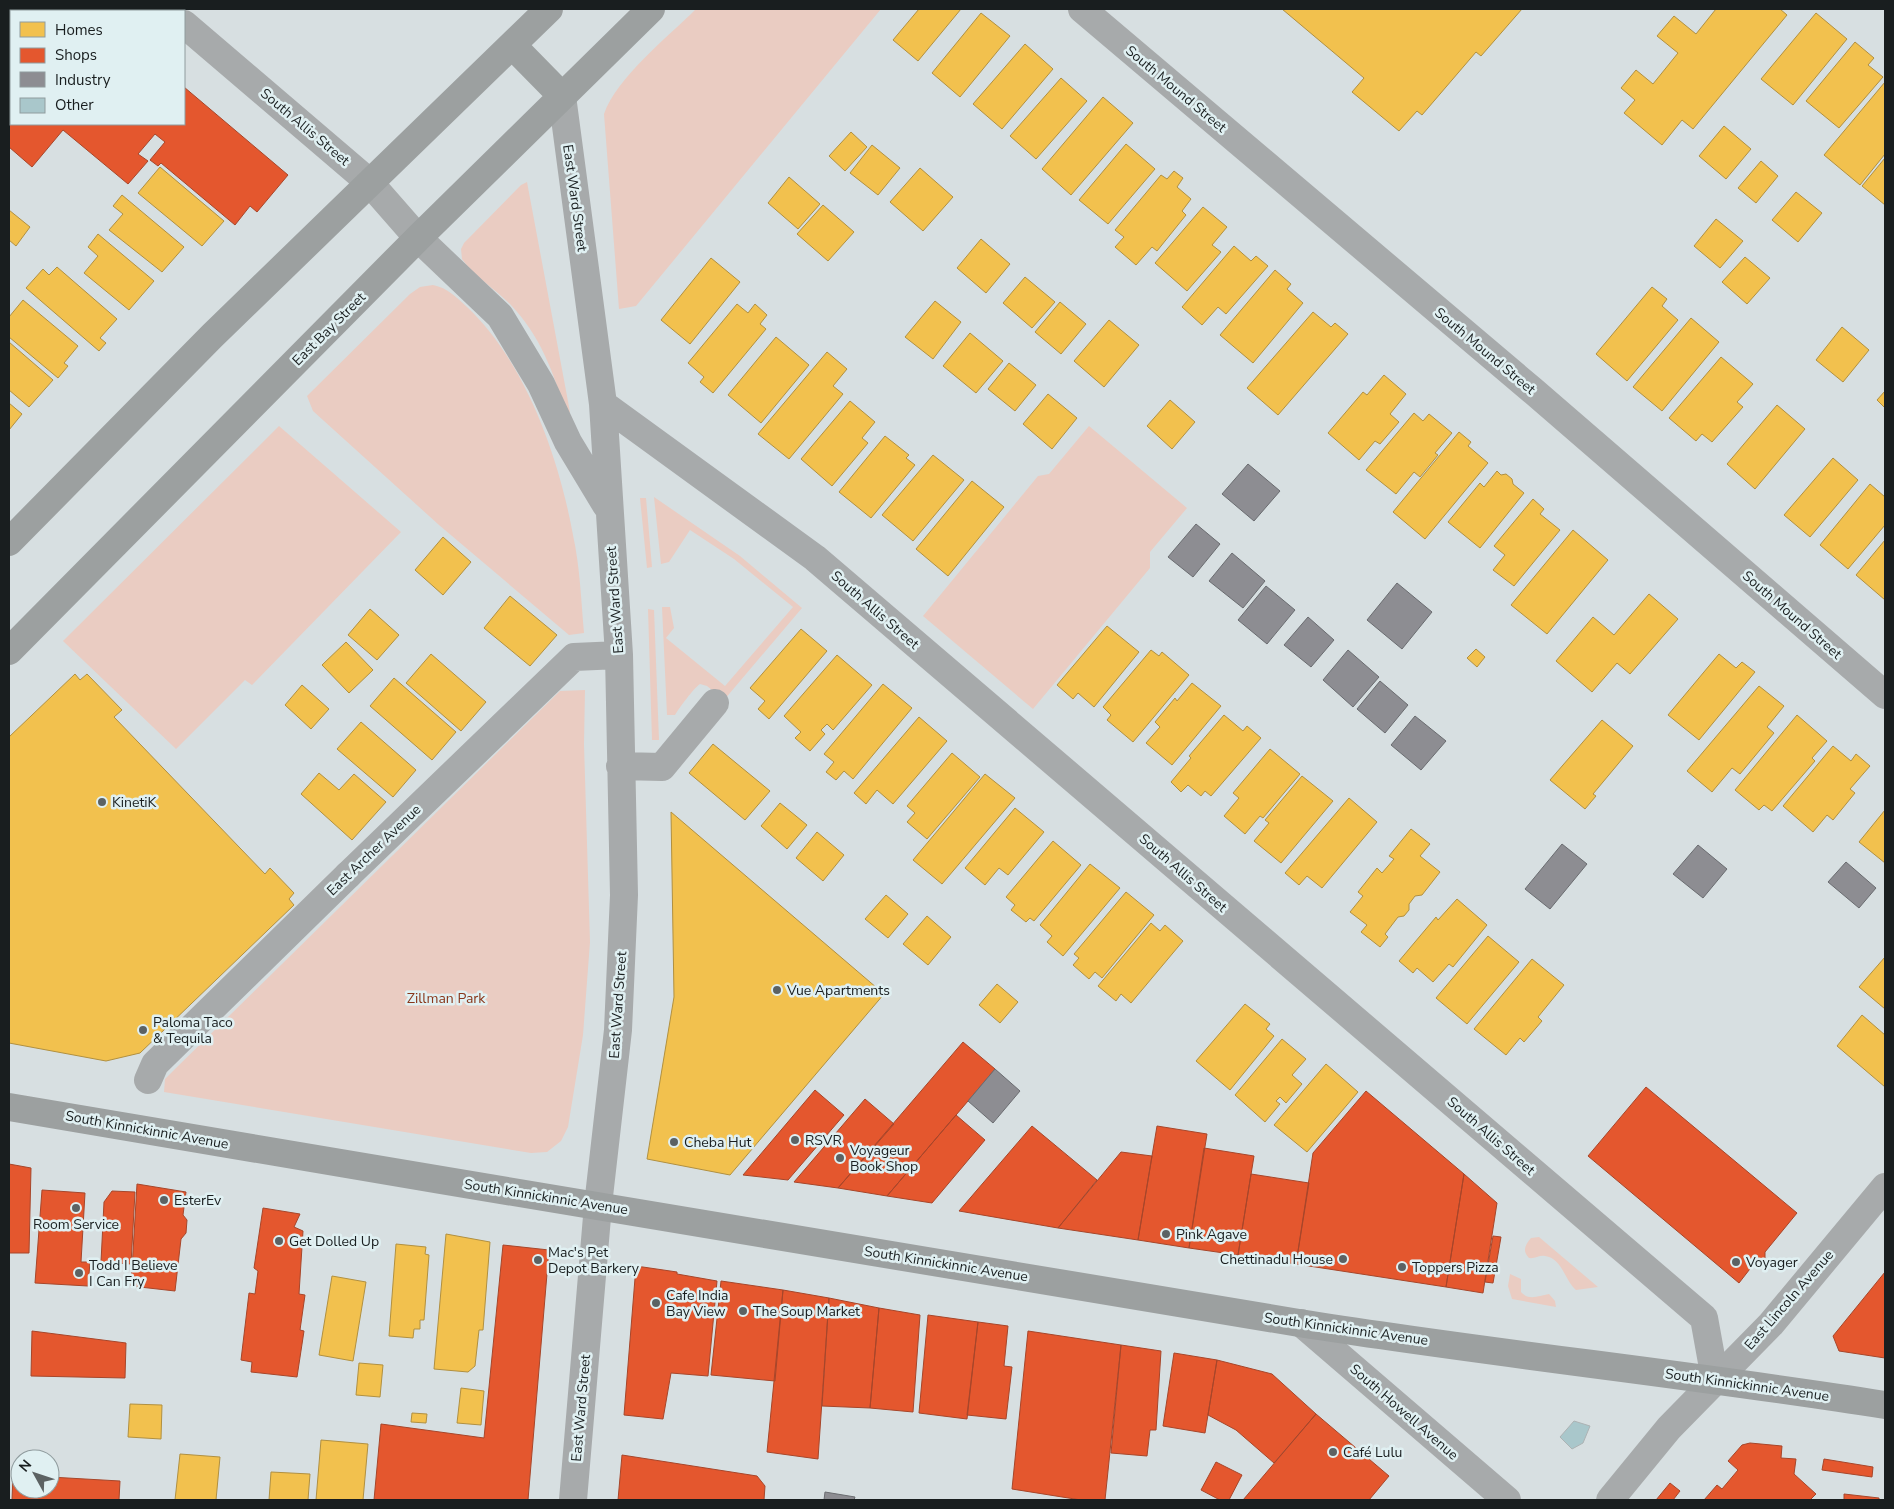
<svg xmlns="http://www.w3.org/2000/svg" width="1894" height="1509" font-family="'Nunito Sans',sans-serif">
	<rect width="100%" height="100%" fill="#d7dfe1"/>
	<path fill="#eaccc2" d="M696,9H881L636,306L619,309L604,114C617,77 668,37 696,9Z
		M527,182L570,412L566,414C554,373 540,335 510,304C495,289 474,276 462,259L461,249L464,243L521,185Z
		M433,285C448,288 456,297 467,307C525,361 559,458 573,535C580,567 581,600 584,633L569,635L439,525L313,411L307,396L410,294L420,287Z
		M279,426L401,532L252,685L245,680L176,749L63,641Z
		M1089,426L1187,508L1150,552V568L1033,709L923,616L1038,476L1049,474Z
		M654,497L740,556L802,608L724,700L707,686L700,684C693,689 680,707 675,715H667L662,607H670L674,628L666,638L725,686L793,607L734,559L690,530L669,562L661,564Z
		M640,498H646L652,567L647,568Z
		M648,609L654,610L659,740H652Z
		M585,690L584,744L590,942L583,1035L568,1127L561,1141L547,1152L531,1153L164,1092L165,1079L174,1070L560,691Z
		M1539,1237L1598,1287L1576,1290C1565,1281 1562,1258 1545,1256C1539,1255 1535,1259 1529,1258C1522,1251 1525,1245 1531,1238Z
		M1510,1274L1521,1279V1292C1529,1301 1538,1296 1549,1294L1555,1301L1556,1307L1512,1299L1508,1286Z"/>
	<path fill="#f2c14e" stroke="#b19040" d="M919,9H961L918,61L893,40Z
		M1282,9H1522L1481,56L1476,52L1422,115L1417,111L1399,131L1352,92L1364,78Z
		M1716,9H1780L1787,15L1693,129L1682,120L1662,145L1624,113L1635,100L1621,88L1636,70L1653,84L1678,53L1657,36L1674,16L1696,34Z
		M981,13L1010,36L960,97L932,73Z
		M1816,13L1847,39L1793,105L1761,79Z
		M1855,42L1874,58L1868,65L1883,77L1839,128L1806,101Z
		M1025,44L1053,69L1002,129L973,104Z
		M1061,78L1087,101L1036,159L1010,136Z
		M1885,82V154L1860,185L1824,155Z
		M1103,97L1133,123L1071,195L1042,169Z
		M1724,126L1751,149L1726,179L1699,156Z
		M851,132L867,147L845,171L829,156Z
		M1126,144L1155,169L1108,224L1079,200Z
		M872,145L900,168L878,195L850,173Z
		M1885,158V205L1862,186Z
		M1761,161L1778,176L1756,203L1738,188Z
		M160,167L224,221L202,246L138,193Z
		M920,168L953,197L923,231L890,202Z
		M1174,171L1183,178L1177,187L1191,199L1182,211L1186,215L1157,251L1152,247L1136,265L1115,247L1124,237L1115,230L1161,175L1167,179Z
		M789,177L820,204L798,229L768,203Z
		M1796,192L1822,213L1798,242L1772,220Z
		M122,195L184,247L162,272L109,230L123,214L113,206Z
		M823,205L854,232L828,261L797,234Z
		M1203,207L1227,227L1212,245L1221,252L1187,291L1155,263Z
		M9,210L30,227L16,246L9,240Z
		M1716,219L1743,241L1720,268L1694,246Z
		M98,234L154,281L129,310L84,273L98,256L88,247Z
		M981,239L1010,264L986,293L957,268Z
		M1234,246L1251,261L1256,256L1268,266L1226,314L1218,307L1202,325L1182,307Z
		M1745,257L1770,278L1747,304L1722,282Z
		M711,258L740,282L690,344L661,320Z
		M57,267L117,319L100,338L106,343L99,351L26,288L43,269L49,275Z
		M1275,270L1291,284L1287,289L1303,303L1253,363L1220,335Z
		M1025,277L1055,302L1032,328L1003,303Z
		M1652,287L1667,299L1662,306L1678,320L1627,381L1596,354Z
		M23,300L78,346L64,363L68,366L58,378L9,337V317Z
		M935,301L961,322L933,359L905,337Z
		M1060,302L1086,324L1061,354L1035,332Z
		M737,304L748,313L755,304L767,315L760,324L766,329L713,393L700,382L704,377L688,363Z
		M1313,312L1331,327L1335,323L1348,334L1278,415L1247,388Z
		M1691,318L1719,342L1662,411L1633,387Z
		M1109,320L1139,345L1104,387L1074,361Z
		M1842,327L1869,350L1843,382L1816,360Z
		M970,333L1003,361L976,393L943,366Z
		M776,337L809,365L761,423L728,395Z
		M9,342L53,380L29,407L9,390Z
		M827,352L847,369L833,386L843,394L789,459L758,434Z
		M1721,357L1753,384L1737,402L1743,407L1712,442L1702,434L1696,441L1669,418Z
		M1009,363L1036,385L1015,411L988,389Z
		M1384,375L1406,394L1390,414L1399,422L1380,444L1375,441L1359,460L1328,433L1363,392L1367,395Z
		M1885,391V408L1877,400Z
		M1048,394L1077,418L1052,449L1023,424Z
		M1170,400L1195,422L1172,449L1147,426Z
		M850,401L875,422L862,438L868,443L832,486L801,459Z
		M9,403L22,414L9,430Z
		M1777,405L1805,429L1755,489L1727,464Z
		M1414,413L1423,421L1429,414L1452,433L1435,453L1438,455L1420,477L1414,472L1396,494L1366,470Z
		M1459,432L1471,442L1468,446L1488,463L1425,539L1393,512Z
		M885,436L909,455L906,458L915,465L871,518L839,492Z
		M933,455L964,480L913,541L882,515Z
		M1833,458L1858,480L1810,537L1784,515Z
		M1497,471L1501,475L1506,474L1512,479L1513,484L1524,493L1480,548L1448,522L1480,483L1484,487Z
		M972,481L1004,507L948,576L916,549Z
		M1870,484L1885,497V525L1848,569L1820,545Z
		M1533,499L1544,509L1540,514L1560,530L1514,586L1493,570L1505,555L1494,546Z
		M1573,530L1608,560L1547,634L1511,605Z
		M443,537L471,562L443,595L415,570Z
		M1885,540V600L1856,575Z
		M1649,594L1678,619L1630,674L1617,663L1592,692L1556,661L1593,617L1614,635Z
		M510,596L557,635L530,666L484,628Z
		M370,609L399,635L377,660L348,635Z
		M1107,626L1139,652L1094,707L1078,693L1073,699L1057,685Z
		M801,629L827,651L769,719L758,709L765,701L750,688Z
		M346,642L373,670L349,693L322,665Z
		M1476,649L1485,657L1477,667L1467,658Z
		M1151,650L1159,656L1162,652L1189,675L1133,742L1107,720L1111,715L1103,707Z
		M431,654L486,702L461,731L406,683Z
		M1719,654L1736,668L1742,662L1755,672L1699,740L1668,715Z
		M837,655L872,685L833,730L827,724L821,730L825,734L810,751L795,738L801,732L784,716Z
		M75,674L80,680L87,674L122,710L114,717L265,874L270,868L294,893L289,899L294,905L140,1053L106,1061L9,1043V737Z
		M394,678L456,732L432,760L370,706Z
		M1192,683L1221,706L1172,765L1146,743L1160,727L1155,722L1175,698L1177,701Z
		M883,684L912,708L853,779L844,771L836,780L826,772L834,762L824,754Z
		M302,685L329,709L311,729L285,705Z
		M1759,686L1784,706L1767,727L1774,733L1740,774L1732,768L1712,792L1687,771Z
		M1224,715L1243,731L1247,726L1261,738L1211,796L1205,791L1201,796L1188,785L1181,792L1171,782L1191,758L1189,756Z
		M1797,715L1827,741L1812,758L1815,761L1772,811L1764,805L1759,810L1735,790Z
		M919,717L947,741L893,804L877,790L866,804L854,793Z
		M1602,720L1633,746L1593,794L1596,796L1585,809L1550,780Z
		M361,722L416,770L393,797L337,749Z
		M713,744L770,791L745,820L689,773Z
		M1833,746L1851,761L1856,754L1870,766L1850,789L1855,793L1833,820L1827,815L1813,832L1783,806Z
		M1270,749L1300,774L1263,818L1260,816L1245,834L1224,816L1239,798L1233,793Z
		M952,753L980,777L927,839L907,822L915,813L907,806Z
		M319,773L339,790L354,774L386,802L352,840L301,794Z
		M985,774L1015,798L942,884L913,860Z
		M1302,776L1333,801L1281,863L1254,841L1269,823L1265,820Z
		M1349,798L1377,822L1322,888L1307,876L1299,885L1285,873Z
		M780,803L807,825L787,849L761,826Z
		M1015,808L1044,832L1008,875L999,868L985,885L965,868Z
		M1885,810V863L1859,842Z
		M671,812L884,994L730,1175L647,1159L674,997Z
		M1411,829L1430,844L1420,856L1440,872L1422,895L1415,896L1409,904V910L1404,916L1398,917L1385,934L1388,937L1380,947L1361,932L1367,925L1350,912L1363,896L1358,892L1377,868L1382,873L1394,859L1389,856Z
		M817,832L844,855L823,881L796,858Z
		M1053,841L1081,865L1034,921L1030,918L1026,922L1011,910L1015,905L1006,897Z
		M1090,864L1120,888L1063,956L1047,942L1052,936L1040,925Z
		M1126,892L1154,915L1102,978L1095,972L1089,979L1073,965L1079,958L1074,954Z
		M886,895L908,914L888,938L865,919Z
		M1457,899L1487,925L1453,967L1449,964L1433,982L1417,968L1413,973L1399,961L1436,917L1438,920Z
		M927,916L951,937L928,965L903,944Z
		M1151,923L1160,931L1165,925L1183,941L1131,1003L1121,994L1116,1001L1098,986Z
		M1488,936L1519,962L1467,1024L1436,998Z
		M1885,957V1009L1859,987Z
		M1532,959L1564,985L1538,1017L1542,1021L1524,1042L1520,1038L1506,1055L1474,1029Z
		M997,984L1018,1002L1000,1023L979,1005Z
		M1245,1004L1270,1024L1266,1029L1274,1036L1230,1090L1196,1061Z
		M1862,1015L1885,1035V1087L1837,1046Z
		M1282,1039L1306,1059L1292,1075L1302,1084L1286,1103L1280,1097L1276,1101L1280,1104L1265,1122L1235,1095Z
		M1326,1064L1358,1092L1307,1152L1274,1125Z
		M446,1234L490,1242L483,1330H479L475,1366L468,1372L434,1369Z
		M396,1244L426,1247L425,1254L429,1255L424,1320H420V1329H414L413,1338L389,1336Z
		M332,1276L366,1282L353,1361L319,1355Z
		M359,1363L383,1365L380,1397L356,1395Z
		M461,1388L484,1391L481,1425L457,1423Z
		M130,1404L162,1405L161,1439L128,1437Z
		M412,1413L427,1414L426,1423L411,1422Z
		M321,1440L368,1444L363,1500H316Z
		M180,1454L220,1457L216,1500H175Z
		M271,1472L310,1474L308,1500H269Z"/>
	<path fill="#e4572e" stroke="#a7462a" d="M11,64V124H184V87L288,175L257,212L250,206L235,225L161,163L158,166L150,160L165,142L155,134L138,154L148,161L128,184L63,130L32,167L9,147V67Z
		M963,1042L995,1069L968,1101L887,1196L838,1188Z
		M1646,1087L1797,1213L1765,1252V1258L1760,1264L1753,1265L1739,1283L1588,1156Z
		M815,1090L844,1115L788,1180L743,1175Z
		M1366,1091L1464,1174L1446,1287L1296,1264L1313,1153Z
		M865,1099L894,1124L838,1188L794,1182Z
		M956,1115L985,1140L932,1203L887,1196Z
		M1032,1126L1097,1180L1058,1228L959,1211Z
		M1157,1126L1207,1134L1189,1248L1138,1240Z
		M1204,1148L1254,1156L1238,1255L1189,1248Z
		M1121,1152L1152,1156L1138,1240L1058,1228Z
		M9,1164L31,1168L29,1253H9Z
		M1251,1174L1309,1183L1296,1264L1238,1255Z
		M1464,1174L1497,1203L1483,1293L1446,1287Z
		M137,1184L186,1192L183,1215L187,1220L186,1233L181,1239L175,1291L131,1286Z
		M42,1190L85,1193L81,1262H90L88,1286L35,1283Z
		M112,1191L135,1192L131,1264L101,1262L104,1202Z
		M263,1208L300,1214L294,1227L303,1231L299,1294L305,1295L300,1330L304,1331L297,1377L251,1372L252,1362L241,1360L249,1293L255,1294L258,1271L254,1268Z
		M1493,1236L1501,1237L1493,1283L1485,1282Z
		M503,1245L549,1250L528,1500H374L381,1424L484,1438Z
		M636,1266L677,1272V1274L717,1281L708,1376L671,1373L663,1419L624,1415Z
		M1885,1272V1358L1839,1351L1833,1336Z
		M721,1281L783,1290L775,1381L711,1375Z
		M783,1290L829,1298L818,1459L767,1452Z
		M829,1298L879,1308L870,1408L822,1406Z
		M879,1308L920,1315L913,1412L870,1408Z
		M928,1315L978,1322L967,1419L919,1413Z
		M978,1322L1008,1326L1004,1366L1012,1367L1006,1419L967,1415Z
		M32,1331L126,1343L125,1378L31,1376Z
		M1028,1331L1121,1345L1105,1500H1081L1012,1489Z
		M1121,1345L1161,1351L1156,1430H1150L1147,1456L1111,1453Z
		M1174,1353L1217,1360L1205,1433L1163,1426Z
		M1217,1360L1272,1374L1316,1414L1274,1463L1236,1430L1208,1415Z
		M1316,1414L1389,1476L1369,1500H1243Z
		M1750,1443L1782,1446L1781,1458L1796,1459L1794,1474L1816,1494L1810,1500H1704L1717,1485L1722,1489L1738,1470L1728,1461L1742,1445Z
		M622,1455L757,1476L765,1486L764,1500H618Z
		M1824,1459L1873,1467L1872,1477L1822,1470Z
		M1216,1462L1242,1475L1229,1500H1220L1201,1490Z
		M13,1476H20V1489H50V1477L120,1481L119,1500H12Z
		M1670,1483L1680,1491L1673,1500H1656Z
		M1844,1494L1879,1498V1500H1844Z"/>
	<path fill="#8d8d92" stroke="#6a6c70" d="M1248,464L1280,491L1254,521L1222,494Z
		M1196,524L1220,544L1193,577L1168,557Z
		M1232,553L1265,581L1243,608L1209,581Z
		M1397,583L1432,612L1402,649L1367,620Z
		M1266,586L1295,610L1267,644L1238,620Z
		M1308,617L1334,640L1311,667L1284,645Z
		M1348,650L1379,677L1353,707L1323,680Z
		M1380,681L1408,705L1385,733L1357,709Z
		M1415,716L1446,741L1421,770L1391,745Z
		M1562,844L1587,864L1550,909L1525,889Z
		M1698,845L1727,869L1703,898L1673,874Z
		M1846,862L1876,888L1859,908L1828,882Z
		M995,1069L1020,1091L993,1123L968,1101Z
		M825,1492L855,1497L854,1500H824Z"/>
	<path fill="#a9c7cb" stroke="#adb3b4" d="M1574,1421L1590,1426L1583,1443L1572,1449L1560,1437Z"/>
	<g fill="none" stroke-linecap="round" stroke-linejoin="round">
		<path stroke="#a7aaab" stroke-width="28" d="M148,1080L155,1064L348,875"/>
		<path stroke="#a7aaab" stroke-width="28" d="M1082,9L1532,390L1885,695
			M184,24L369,182L418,238L500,316L541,384L568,442L606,505
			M562,96L603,404L619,655L624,895L618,1030L598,1205L573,1500
			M603,404L815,558L1704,1318L1715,1379
			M620,766L662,767L715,703
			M348,875L574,657L619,655"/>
		<path stroke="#a7aaab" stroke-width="28" d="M1301,1323L1507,1500
			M1610,1500L1669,1428L1771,1324L1885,1187"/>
		<path stroke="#9ca0a0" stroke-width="28" d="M512,45L562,96
			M9,542L212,336L549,9
			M9,651L418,238L651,9
			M9,1107C439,1179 869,1254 1299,1323C1494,1354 1690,1374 1885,1405"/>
	</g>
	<g fill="#5c6263" stroke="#e0f0f2" stroke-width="2">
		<circle cx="102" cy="802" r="5"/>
		<circle cx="777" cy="990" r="5"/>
		<circle cx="143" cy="1030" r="5"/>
		<circle cx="795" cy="1140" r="5"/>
		<circle cx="674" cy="1142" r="5"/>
		<circle cx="840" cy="1158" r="5"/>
		<circle cx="164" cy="1200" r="5"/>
		<circle cx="76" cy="1208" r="5"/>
		<circle cx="1166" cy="1234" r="5"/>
		<circle cx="279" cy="1241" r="5"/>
		<circle cx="1343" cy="1259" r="5"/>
		<circle cx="538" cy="1260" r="5"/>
		<circle cx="1736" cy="1262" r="5"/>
		<circle cx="1402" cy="1267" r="5"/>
		<circle cx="79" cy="1273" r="5"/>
		<circle cx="656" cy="1303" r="5"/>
		<circle cx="743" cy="1311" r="5"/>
		<circle cx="1333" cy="1452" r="5"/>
	</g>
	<g text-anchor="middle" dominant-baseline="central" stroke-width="5" stroke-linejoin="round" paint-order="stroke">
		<g font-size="14" fill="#191e1f" stroke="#e0f0f2">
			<text transform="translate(1176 89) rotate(40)">South Mound Street</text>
			<text transform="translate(305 127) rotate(40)">South Allis Street</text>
			<text transform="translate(575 198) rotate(82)">East Ward Street</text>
			<text transform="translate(329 329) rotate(-45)">East Bay Street</text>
			<text transform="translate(1485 351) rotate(40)">South Mound Street</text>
			<text transform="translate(615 600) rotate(-94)">East Ward Street</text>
			<text transform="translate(875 610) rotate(41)">South Allis Street</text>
			<text transform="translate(1792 615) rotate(41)">South Mound Street</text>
			<text transform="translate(374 850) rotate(-44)">East Archer Avenue</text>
			<text transform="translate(1183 873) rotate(41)">South Allis Street</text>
			<text transform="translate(618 1005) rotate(-86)">East Ward Street</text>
			<text transform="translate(147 1130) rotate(10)">South Kinnickinnic Avenue</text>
			<text transform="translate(1491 1136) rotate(41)">South Allis Street</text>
			<text transform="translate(546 1197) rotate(9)">South Kinnickinnic Avenue</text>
			<text transform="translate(946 1264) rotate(9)">South Kinnickinnic Avenue</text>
			<text transform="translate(1789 1300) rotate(-49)">East Lincoln Avenue</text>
			<text transform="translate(1346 1329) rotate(8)">South Kinnickinnic Avenue</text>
			<text transform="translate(1747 1385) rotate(8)">South Kinnickinnic Avenue</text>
			<text transform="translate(581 1408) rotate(-85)">East Ward Street</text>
			<text transform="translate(1404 1412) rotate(41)">South Howell Avenue</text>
		</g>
		<g font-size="14" fill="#191e1f" stroke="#e0f0f2" text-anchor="start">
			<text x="112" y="802">KinetiK</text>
			<text x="787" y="990">Vue Apartments</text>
			<text x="153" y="1022">Paloma Taco<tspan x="153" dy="16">&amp; Tequila</tspan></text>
			<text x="805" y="1140">RSVR</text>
			<text x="684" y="1142">Cheba Hut</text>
			<text x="850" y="1150">Voyageur<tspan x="850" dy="16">Book Shop</tspan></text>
			<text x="174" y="1200">EsterEv</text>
			<text x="76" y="1224" text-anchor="middle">Room Service</text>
			<text x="1176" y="1234">Pink Agave</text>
			<text x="289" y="1241">Get Dolled Up</text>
			<text x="548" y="1252">Mac's Pet<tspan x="548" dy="16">Depot Barkery</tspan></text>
			<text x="1333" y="1259" text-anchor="end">Chettinadu House</text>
			<text x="1746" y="1262">Voyager</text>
			<text x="89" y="1265">Todd I Believe<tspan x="89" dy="16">I Can Fry</tspan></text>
			<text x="1412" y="1267">Toppers Pizza</text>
			<text x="666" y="1295">Cafe India<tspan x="666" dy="16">Bay View</tspan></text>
			<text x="753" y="1311">The Soup Market</text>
			<text x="1343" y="1452">Café Lulu</text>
		</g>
		<g font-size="14" fill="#88371b" stroke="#e0f0f2">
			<text x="446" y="998">Zillman Park</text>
		</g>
	</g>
	<rect width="1894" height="1509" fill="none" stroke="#191e1f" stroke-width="20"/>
	<rect x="10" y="10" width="175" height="115" fill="#e0f0f2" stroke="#909c9e"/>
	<rect x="20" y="22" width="25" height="15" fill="#f2c14e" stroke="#909c9e"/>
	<text x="55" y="35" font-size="15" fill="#191e1f">Homes</text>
	<rect x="20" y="48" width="25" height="15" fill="#e4572e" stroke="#909c9e"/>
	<text x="55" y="60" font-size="15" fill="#191e1f">Shops</text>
	<rect x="20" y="72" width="25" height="15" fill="#8d8d92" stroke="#909c9e"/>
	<text x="55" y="85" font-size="15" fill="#191e1f">Industry</text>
	<rect x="20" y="98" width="25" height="15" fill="#a9c7cb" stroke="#909c9e"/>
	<text x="55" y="110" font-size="15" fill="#191e1f">Other</text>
	<g transform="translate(35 1474) rotate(310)"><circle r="24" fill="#e0f0f2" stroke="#909c9e"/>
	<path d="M0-4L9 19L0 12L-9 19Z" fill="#5c6263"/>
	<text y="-8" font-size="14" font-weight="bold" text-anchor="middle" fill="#191e1f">N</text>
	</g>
</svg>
